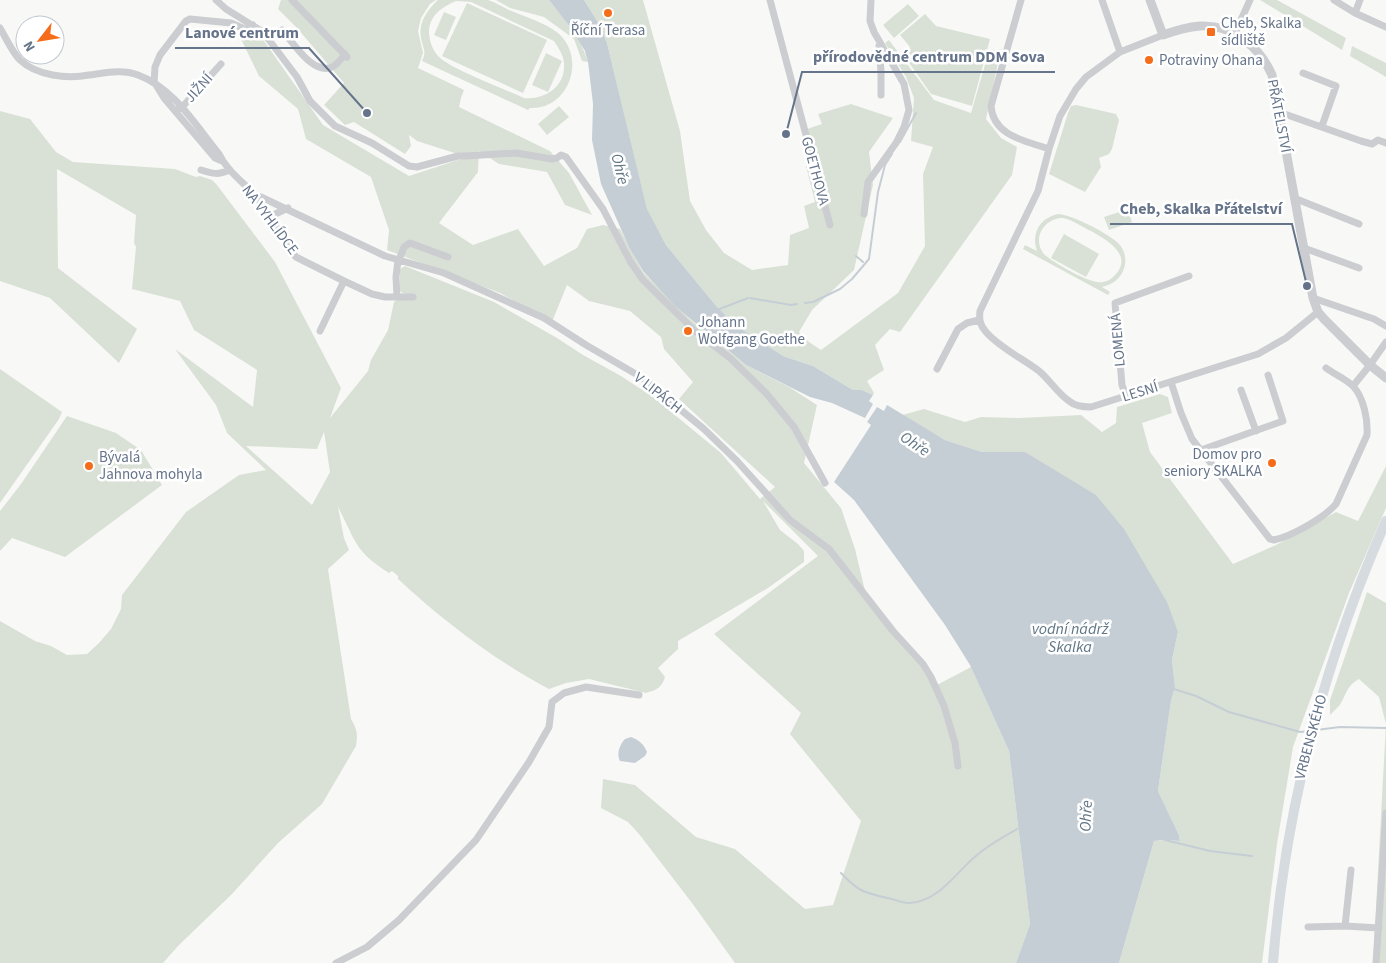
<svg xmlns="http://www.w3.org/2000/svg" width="1386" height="963" font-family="'Source Sans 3',sans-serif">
	<rect width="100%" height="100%" fill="#f8f9f6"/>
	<path fill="#d9e1d6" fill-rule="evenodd" d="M281,0H436L430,4L421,18L418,31L423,53L418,68L464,90L461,98L459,107L550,151L569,173L592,215L565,205L547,172L499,164L479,151L478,172L439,223L473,245L518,229L544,266L577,248L587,229L603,225L620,229L643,272L691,320L746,365L789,387L817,405L804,463L841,508L855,549L867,599L921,666L935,686L971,667L1009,751L1030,924L1016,963H735L692,903L639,834L628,822L601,808L603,779L635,785L696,837L735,849L805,909L833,905L861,821L790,734L801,713L714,634L818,556L763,501L780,530L798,544L804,551V562L768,588L678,641V649L658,668L665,677C662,687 657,690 646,693L589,679L566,683L549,689C496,661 443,621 398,579V576L392,571L389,573C354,551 356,541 338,507L344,538L349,550L328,569L351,719C357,729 358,734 356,746L322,804L278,843L232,894L178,946L163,963H0V621L35,641L51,646L67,655L87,654L99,643L111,629L121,609L122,595L186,512L239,475L266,470L227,433L216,405L175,349L253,407L257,370L194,330L180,301L132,289L136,247L134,243L136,215L57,169L58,268L137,329L119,363L50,298L0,281V111L30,119L56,152L73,162L175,169L196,177L200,176L212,180L217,185L275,262L341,388L330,418L368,371L371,360L388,330L394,302L404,294L400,291V269L405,266L494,302L557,338L583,355L621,376L653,397L721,453L760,499L775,487L679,399L693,382L664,349L661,337L630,311L589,301L567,285L552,322L500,293L387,250L389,230L371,177L306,139L298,109L259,76L238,33L262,38L323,125L409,176L467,157L417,141L409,135L411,146L405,154L354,122L345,125L324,105L344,83L297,28L278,9ZM324,432L330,472L312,505L246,446L317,449Z
		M438,0C451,0 477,0 488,0C495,2 503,7 509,10C523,16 546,23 558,33C587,58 569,110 530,108L528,110L422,61C427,51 423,49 421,38C418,23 427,10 438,0ZM456,1L471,2L554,41C559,49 565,57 564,67C564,88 543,100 524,98C505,89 450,69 438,56C432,49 429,40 429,31C430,15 442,7 456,1Z
		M496,0H549C564,19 581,38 588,62L582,61L574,39L544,17L510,8Z
		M584,0H643L680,131L690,201L706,230L724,253L752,270L788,265L790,235L809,228L804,206L815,202L806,166L815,164L807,129L822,124L818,114L851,104L893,118L869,152L873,185L854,270L812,310L799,332L809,342L821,350L898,293L925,246L923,174L933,147L911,141L914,98L906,77L885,43L889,40L934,100L971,113L989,51L1001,49L986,119L1001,138L1017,147L1012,175L900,332L890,329L875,345L884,370L867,381L874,393L873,395L862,390H853L813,366L783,356L737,326L717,307L666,245L647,210L607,43L601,27Z
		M1260,0H1277L1346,38L1342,50Z
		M467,3L547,40L523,93L442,56Z
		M908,4L919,16L894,38L883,25Z
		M444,12L456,17L446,40L434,35Z
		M925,14L936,26L990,39L972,106L931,94L903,54L910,47L900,35Z
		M1352,46L1386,63V77L1350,56Z
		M546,53L562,61L548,92L532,85Z
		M1076,105L1116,114L1119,120L1112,149L1109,154L1099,158L1101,167L1085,192L1049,174L1068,113L1071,106Z
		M559,106L569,117L547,135L538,124Z
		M1128,209L1132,222L1109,230L1104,217Z
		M1058,214C1071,214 1112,235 1120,245C1126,253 1127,263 1123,271C1119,280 1111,285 1102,287L1110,292L1108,295L1023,249L1025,245L1037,251C1031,234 1039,218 1058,214ZM1063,218C1073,220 1082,227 1091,231C1106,240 1135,255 1114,276C1110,281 1103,283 1097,282C1086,281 1050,261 1043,253C1032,237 1045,218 1063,218Z
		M1064,234L1099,254L1086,277L1051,258Z
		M0,369L62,412L59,419L0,503Z
		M1160,394L1168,397L1172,413L1142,423L1150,452L1233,564L1276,545L1336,512L1358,521L1386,466V508L1349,593L1293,747L1277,844L1262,963H1119L1154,841C1163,840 1171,841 1180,841L1179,835L1158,791L1171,701L1175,687L1172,660L1178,632L1025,452H982L945,440L902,415L924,409L965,422L981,417L1019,418L1081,415L1102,432L1116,423L1117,407Z
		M67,416L116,433L141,450L162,485L65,557L12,538L0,551V511L21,484Z
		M1367,592L1386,603V963H1373L1386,724L1379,697L1359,679C1345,687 1347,695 1339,706C1336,709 1333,712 1330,715V700Z"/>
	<path fill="#c6ced5" d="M549,0H584L601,27L607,43L647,209L666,245L717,307L737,326L783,356L813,366L853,390H862L873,395L869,401L873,404L865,418L832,403L810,397L746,365L675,306L643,271L629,247L601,184L592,140L593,104L588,62L585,51L570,27Z
		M887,405L945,440L982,452H1025L1096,495L1124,529L1167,602L1178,632L1172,660L1175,687L1171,701L1158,791L1179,835L1180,841L1163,840L1154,841L1119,963H1016L1030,924L1009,751L970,665L945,625L854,500L834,482L871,425L867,422L877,407L884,411Z
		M631,737C639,740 644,744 647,752L645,756L635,763L620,761C616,754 620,744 625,739Z"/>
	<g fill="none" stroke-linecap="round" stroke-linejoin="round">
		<path stroke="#c6ced5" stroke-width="2" d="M900,142L916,113
			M856,256L863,262
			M750,298L791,305L797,304
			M805,303L813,302L840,289L852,279L869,259L878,192L885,165L892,154
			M717,310L748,298
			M1174,689L1196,696L1229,712L1300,732L1309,731
			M1316,730L1340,727L1386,728
			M1161,839L1210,851L1252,856
			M841,873C858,891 862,892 887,898C894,899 902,903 909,903C939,902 956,872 977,855C990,844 1005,836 1019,828"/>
		<path stroke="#cbcdd1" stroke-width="7" d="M216,0L226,9L263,32L297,77L310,101L335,126L372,143L409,166L417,167L458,156H466L516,153L552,159L557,158L561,155L566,157L603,209L630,261L643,280L694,330L730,358L766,393L794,427L825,483
			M292,0L347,57
			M770,0L830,225
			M1021,0L991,106C993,136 1026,141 1049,149
			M1102,0L1120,52
			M1334,0L1355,13L1386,27
			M1355,13L1360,0
			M0,28C6,38 12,52 20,60C37,76 67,79 89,75C105,73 122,69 138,75C174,88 196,126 219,154C227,171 243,182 255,195C263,206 272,219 279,231C285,240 288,249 296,257L344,281L320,331
			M282,30C293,42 314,78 334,66C338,63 342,58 345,54
			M1235,33L1250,0
			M1163,35L1120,52L1086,77L1076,89L1060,116L1049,149L1038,191L980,311C979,320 980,325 986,332C1000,348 1022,358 1039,371C1050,380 1057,393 1069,401C1075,406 1083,407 1091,407L1258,354L1286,338L1318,312
			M879,46L881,71V95
			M1303,73L1336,86L1322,126
			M154,83L155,67L160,55L186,21L190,19L231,23L247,30L253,25
			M156,85L164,98L215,158L222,161
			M178,109L184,105L221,64
			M1279,112L1361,141L1372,144L1378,140L1386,143
			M201,170C213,174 218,175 230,170
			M261,197L385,256L444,273L544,318L586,345L641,377L704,429L737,461L790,520L829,549L893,631L923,664L931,677L944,706L955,743L958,766
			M1294,198L1359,224
			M864,214L868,182L896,143L904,127L909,110L904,84L874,32L870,21L871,0
			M269,217L288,208
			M1304,248L1359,268
			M399,260L404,247L410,243L448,257
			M344,281L372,294L385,297H413
			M397,297L396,277L398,260
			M1313,298L1374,319L1386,326
			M937,369L958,329L967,323L979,320
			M1171,382L1181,413L1192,439L1270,539L1274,540C1292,536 1324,518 1336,504L1367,435C1368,420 1364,398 1353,386C1346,379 1334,374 1326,368
			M1353,386L1370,365L1386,342
			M1241,390L1256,431
			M1126,396L1122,385L1115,303L1189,276
			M1201,450L1283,421L1268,375
			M1345,926L1351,870
			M1308,927L1345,926L1379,928
			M336,963L367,947L399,920L476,840L529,762L549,727L552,702L564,693L586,687L639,695
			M1376,963L1386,813"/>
		<path stroke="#cbcdd1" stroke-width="9" d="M1150,0L1163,35C1174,31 1188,27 1200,26C1232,24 1260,47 1272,75L1313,298L1318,312L1324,319L1370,365L1386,378"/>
		<path stroke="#d6dbe0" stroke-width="10" d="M1273,963C1285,809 1324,662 1386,521"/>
	</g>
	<g fill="#f56c1a" stroke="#fff" stroke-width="2">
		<circle cx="608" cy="13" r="5"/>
		<rect x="1206" y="27" width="10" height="10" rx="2.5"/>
		<circle cx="1149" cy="60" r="5"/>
		<circle cx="688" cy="331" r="5"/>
		<circle cx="1272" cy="463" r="5"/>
		<circle cx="89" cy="466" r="5"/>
	</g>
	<g text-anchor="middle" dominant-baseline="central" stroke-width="5" stroke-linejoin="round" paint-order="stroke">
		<g font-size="15" fill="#65748a" stroke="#fff" text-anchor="start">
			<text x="1221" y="23">Cheb, Skalka<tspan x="1221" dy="17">sídliště</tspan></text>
			<text x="608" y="30" text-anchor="middle">Říční Terasa</text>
			<text x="1159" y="60">Potraviny Ohana</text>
			<text x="698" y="322">Johann<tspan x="698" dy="17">Wolfgang Goethe</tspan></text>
			<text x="1262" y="454" text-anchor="end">Domov pro<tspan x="1262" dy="17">seniory SKALKA</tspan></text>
			<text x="99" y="457">Bývalá<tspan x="99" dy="17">Jahnova mohyla</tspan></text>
		</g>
		<g font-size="15" fill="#65748a" stroke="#fff">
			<text transform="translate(199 88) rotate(-48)">JIŽNÍ</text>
			<text transform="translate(1279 116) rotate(79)">PŘÁTELSTVÍ</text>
			<text transform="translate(815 171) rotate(75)">GOETHOVA</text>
			<text transform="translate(270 220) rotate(53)">NA VYHLÍDCE</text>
			<text transform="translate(1118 340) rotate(-95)">LOMENÁ</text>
			<text transform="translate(1140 392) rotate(-17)">LESNÍ</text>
			<text transform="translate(658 393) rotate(38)">V LIPÁCH</text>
			<text transform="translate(1311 737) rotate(-75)">VRBENSKÉHO</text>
		</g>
		<g font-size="16" font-style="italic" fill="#607685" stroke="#fff">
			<text transform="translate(620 169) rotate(76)">Ohře</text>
			<text transform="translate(915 444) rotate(33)">Ohře</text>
			<text x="1070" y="629">vodní nádrž<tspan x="1070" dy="18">Skalka</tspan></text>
			<text transform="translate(1086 816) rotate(-87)">Ohře</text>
		</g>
	</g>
	<path fill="none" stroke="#65748a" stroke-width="2" d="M367 113L309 48H175M786 134L802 72H1055M1307 286L1292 224H1110"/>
	<g fill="#65748a" stroke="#fff" stroke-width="2">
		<circle cx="367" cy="113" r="5"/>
		<circle cx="786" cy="134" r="5"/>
		<circle cx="1307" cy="286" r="5"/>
	</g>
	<g font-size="16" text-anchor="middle" font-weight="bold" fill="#65748a" stroke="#fff" stroke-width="5" stroke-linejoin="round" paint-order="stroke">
		<text x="242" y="38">Lanové centrum</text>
		<text x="929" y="62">přírodovědné centrum DDM Sova</text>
		<text x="1201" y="214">Cheb, Skalka Přátelství</text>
	</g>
	<g transform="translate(40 40) rotate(239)"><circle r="24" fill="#ffffff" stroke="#c1c7d0"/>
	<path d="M0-4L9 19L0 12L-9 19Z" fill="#f56c1a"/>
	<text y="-8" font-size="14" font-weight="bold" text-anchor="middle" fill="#65748a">N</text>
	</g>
</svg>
